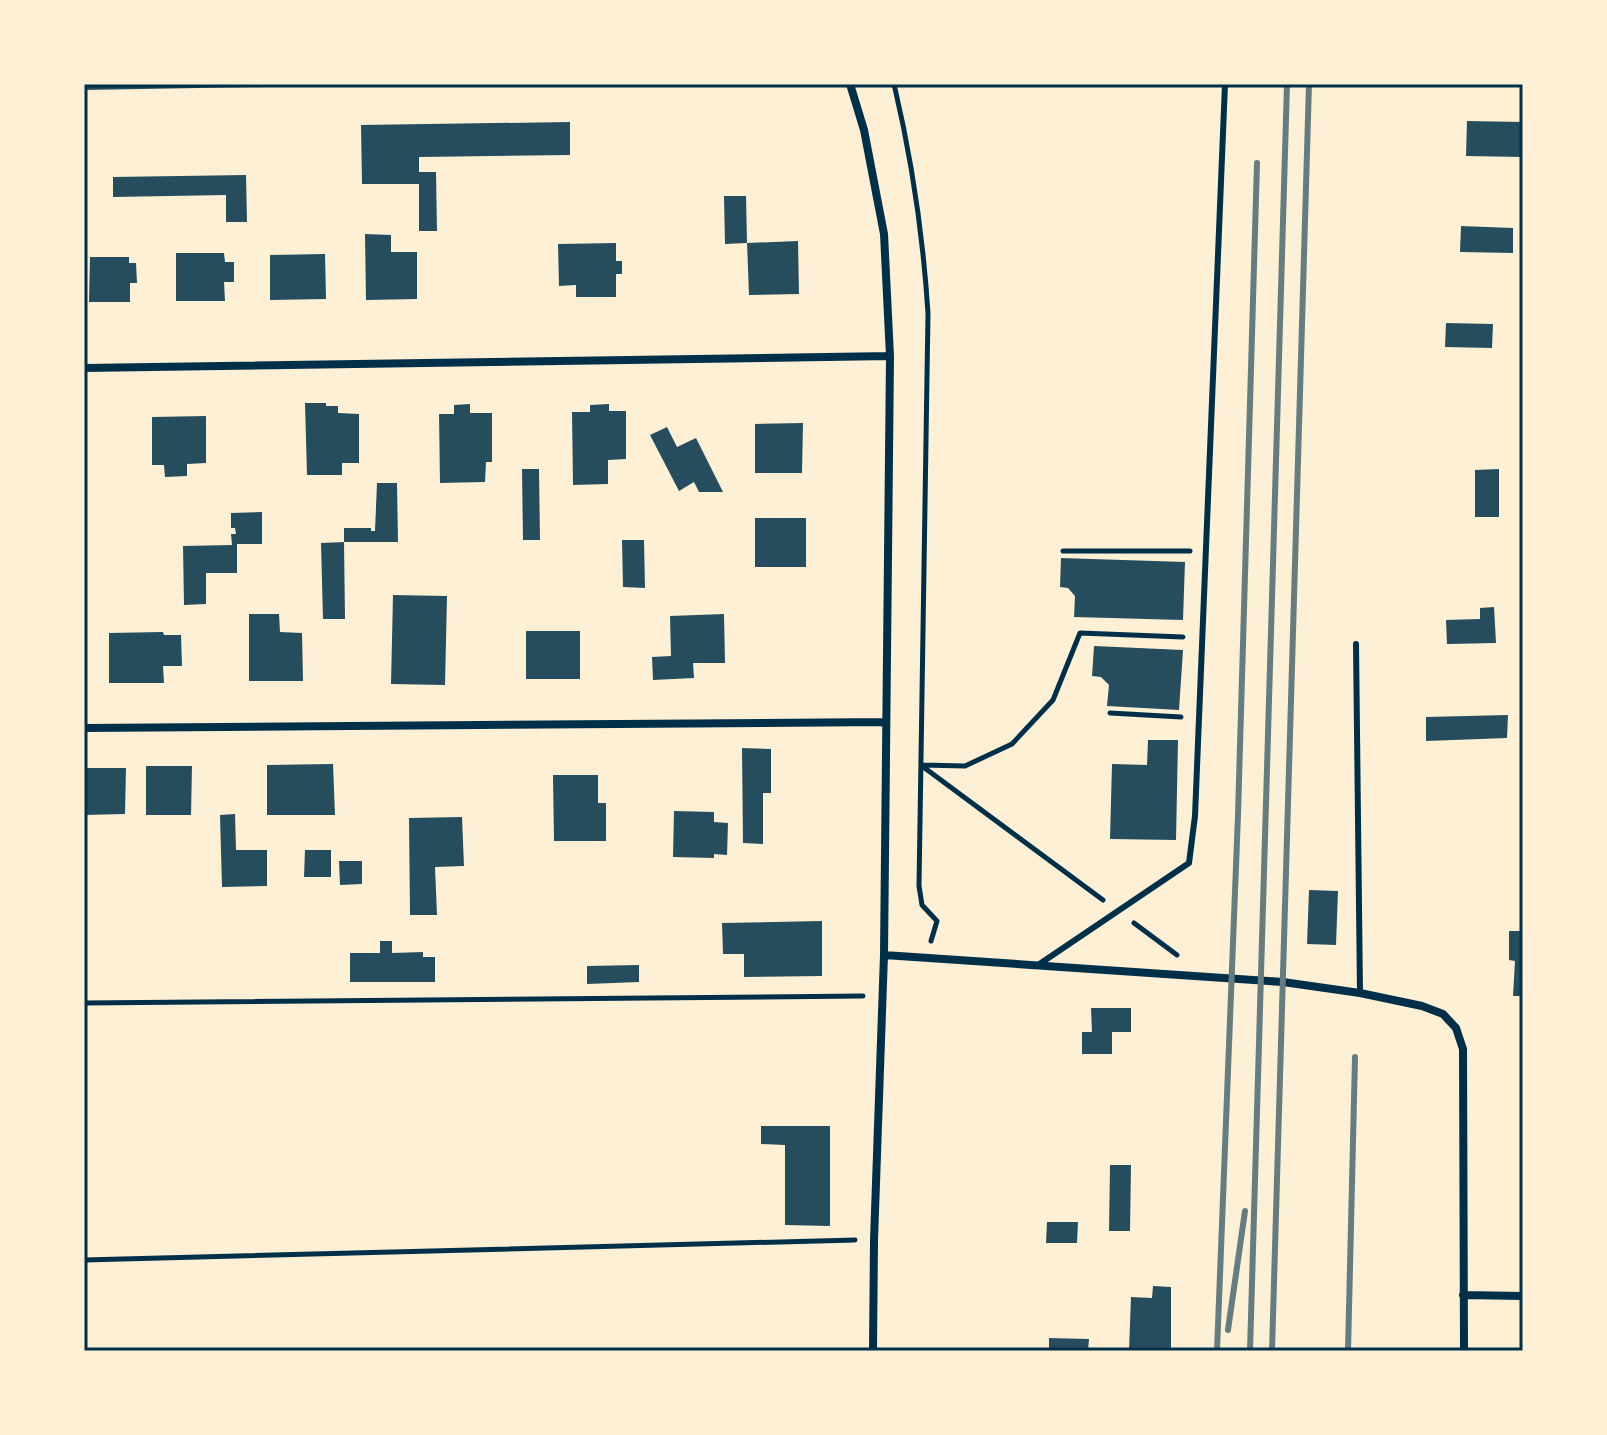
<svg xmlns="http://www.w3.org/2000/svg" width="1607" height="1435" font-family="'Open Sans',sans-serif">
	<rect width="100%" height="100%" fill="#fdf0d5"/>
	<path fill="#264d5e" d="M84,84H263V87L84,90Z
		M1467,121L1523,122L1522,157L1466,156Z
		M570,122V155L419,157V172H436L437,231H419V184H362L361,125Z
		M246,175L247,222H226V195L113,197V177Z
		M724,196H746L747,243L725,244Z
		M1461,226L1513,228V253L1460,252Z
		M365,234L391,235V252H417V299L366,300Z
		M798,241L799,294L749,295L747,243Z
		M616,243V261H622V274H616V297H576V285L559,286L558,244Z
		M176,253H224L225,262H234V282H224L225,301H176Z
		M325,254L326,299L270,300V255Z
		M90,257H129V263H136L137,283H130V302H89Z
		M1446,323L1493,324L1492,348L1445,347Z
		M305,403H326V406H338V413L359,414V463H342V475H307Z
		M470,404V413H492V462H486L485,482L440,483L439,414H454V405Z
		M609,404V411H626V459L608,460V484L573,485L572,412H590V405Z
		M206,416V463L187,464V476L165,477L164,465H152V417Z
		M803,423L802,473H755V424Z
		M667,427L677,447L696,438L723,492H699L694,482L679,491L650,435Z
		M522,469H539L540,540H523Z
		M1499,469V517H1475V470Z
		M377,483H397L398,542H344V528H371V531H375Z
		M262,512V544H237V573H206V604L184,605L183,546L232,545L231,534H236L235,528H231V513Z
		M755,518H806V567H755Z
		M622,540H644L645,588L623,587Z
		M344,542L345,619H323L321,543Z
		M1061,558L1185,562L1183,620L1074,617L1075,596L1068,588L1060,587Z
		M393,595L447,596L445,685L391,684Z
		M1494,607L1496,643L1447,644L1446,620L1480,619V608Z
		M249,614H279L280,632L302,633L303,681H249Z
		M724,614L725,663H693L694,678L653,680L652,657L671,656L670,616Z
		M526,631H580V679H526Z
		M163,632L164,635H181L182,666H163L164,683H109V633Z
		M1094,646L1183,650L1179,710L1107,706L1109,685L1101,677L1092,676Z
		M1508,715L1507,738L1426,741V717Z
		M1148,740H1178L1176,840L1110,839L1112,764L1147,765Z
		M742,748L771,749V793H763V844L743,843Z
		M333,764L335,815H267V765Z
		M146,766H192L191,815H146Z
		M84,768H126L125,814L84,815Z
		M553,775H598V803H606V841H554Z
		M674,811L714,812V822L728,823L727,855L714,854V858L673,857Z
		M235,814L236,850H267V886L222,887L220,815Z
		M462,817L464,866L435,867L437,915H410L409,818Z
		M305,850H331V877H304Z
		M339,861H362V884L340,885Z
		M1309,890L1338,891L1336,945L1307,944Z
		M822,921V976L744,977V954H723L722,923Z
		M1509,931H1523V996H1513L1515,961L1509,960Z
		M380,941H392V953L423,952V957H435V982H350V953H380Z
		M639,965V982L587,984V966Z
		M1091,1008H1131V1032H1112V1054H1082V1032H1092Z
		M761,1126H830V1226L785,1225V1145L761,1144Z
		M1110,1165H1131L1130,1231H1109Z
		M1047,1222H1078L1077,1243H1046Z
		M1153,1286L1171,1287V1351H1129L1131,1297L1152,1298Z
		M1049,1338L1089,1339L1088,1351H1049Z"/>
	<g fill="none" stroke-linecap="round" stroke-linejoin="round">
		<path stroke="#003049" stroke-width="5" d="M894,84C912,160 923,235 928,313L919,886L922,905L937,921L931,941
			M1063,551H1190
			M1110,713L1181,717
			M922,765L965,766L1012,744L1053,700L1080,633L1183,637
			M922,766L1103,900
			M1134,923L1177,955
			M84,1003L863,996
			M84,1260L855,1240"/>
		<path stroke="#003049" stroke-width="6" d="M1356,644L1360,993
			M1038,965L1189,863L1195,816L1225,84"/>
		<path stroke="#003049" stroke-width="8" d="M850,84L864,130L884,234L890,356L884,955L874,1240L873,1351
			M84,368L890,356
			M84,728L886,722
			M884,955L1283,982L1360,993L1422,1006L1443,1014L1456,1028L1463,1049L1464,1351
			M1463,1295L1523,1296"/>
		<path stroke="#657d81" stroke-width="6" d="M1228,1330L1245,1211
			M1217,1351L1238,815L1257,163
			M1250,1351L1287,84
			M1272,1351L1309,84
			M1348,1351L1355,1057"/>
	</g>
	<rect width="1607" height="1435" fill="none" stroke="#fdf0d5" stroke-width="172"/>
	<rect x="86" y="86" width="1435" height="1263" fill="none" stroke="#003049" stroke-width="3"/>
</svg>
